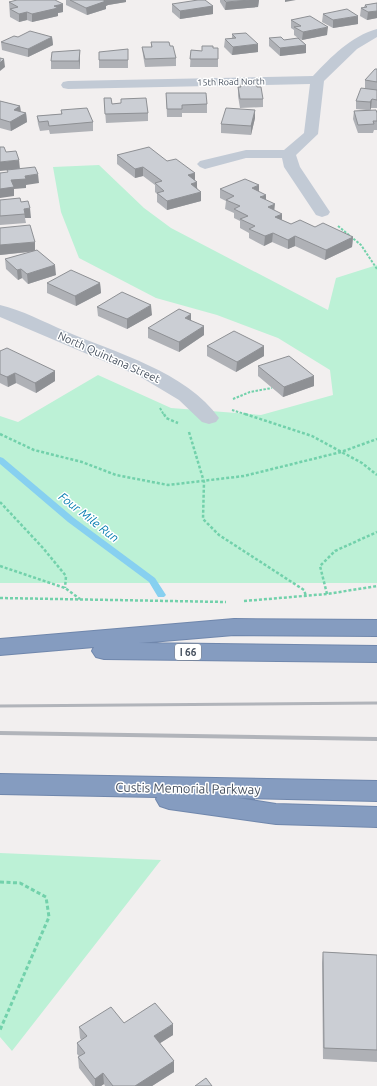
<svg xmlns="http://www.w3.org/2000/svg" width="377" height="1086" font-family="Ubuntu,sans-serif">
	<rect width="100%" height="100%" fill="#f2efef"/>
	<path fill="#bcf1d6" d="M99,165L144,208L171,228L328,310L336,278L377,265V583H0V416L18,422L98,375L171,408L261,415L333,395L330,370L278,338L217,315L156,298L79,258L61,212L53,167Z
		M0,853L161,860L12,1051L0,1037Z"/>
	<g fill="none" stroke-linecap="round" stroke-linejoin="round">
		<path fill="#87d0f0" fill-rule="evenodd" d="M0,457L3,458L74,518L155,578L166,595L164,597H158L149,582L68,522L0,464Z"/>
		<g stroke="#7087ac" stroke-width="2">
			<path id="highway" d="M234,619L377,620V636L234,635L139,643L377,646V662L104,659L96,657L92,651L94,647L0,655V639Z
				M0,774L377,781V801L238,798L276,804L377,807V827L276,824L169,809L160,806L156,799L157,797L0,794Z"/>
		</g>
		<path stroke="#72d1ab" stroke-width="2" stroke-dasharray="2.5 1.5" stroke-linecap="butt" d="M338,226L361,245L377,269
			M233,399L250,392L272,388
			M160,408L164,415
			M232,410L248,415"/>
		<path stroke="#72d1ab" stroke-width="2.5" stroke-dasharray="3 2" stroke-linecap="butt" d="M164,414L166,418L178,423
			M245,414L312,436L362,463L377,475
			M189,432L204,482L203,519L219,535L304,590L306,596
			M0,434L34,450L82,462L116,475L168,485L244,476L341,452L377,439
			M0,502L43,548L66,576L65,588
			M0,566L65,588L80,599
			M327,594L320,566L335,551L377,532
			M0,598L226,602
			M244,601L327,594L377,586"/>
		<path stroke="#72d1ab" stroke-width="3" stroke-dasharray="4 2.5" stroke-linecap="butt" d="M0,882L20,883L46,897L49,917L0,1030"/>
		<path fill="#c2cad5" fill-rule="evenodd" d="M377,29V37L357,49L324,81L318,134L296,155L300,167L330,212L328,215L322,217L316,215L284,167L282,158H246L205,169L200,167L197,164L200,161L246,150H284L304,133L310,84L68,89L63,88L61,85L63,82L68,81L313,76C331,57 351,36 377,29Z
			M0,305C22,310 44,322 65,331C114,352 187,372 219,418L216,422L209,424L202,422L179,400L139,376L0,317Z"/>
		<use href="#highway" fill="#859cc0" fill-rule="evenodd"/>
		<path stroke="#b1b4ba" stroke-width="3" d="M0,706L377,703"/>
		<path stroke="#b1b4ba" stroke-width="4" d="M0,733L377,739"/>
	</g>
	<path fill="#afb1b6" d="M66,0H126V2L108,5L106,6V9L87,15L66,5Z
		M220,0H259L258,7L225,10L220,2Z
		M9,2L63,4V12L58,13V16L32,22L27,20L19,22L10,17Z
		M377,3V18L367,20L360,16L361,8L364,7L365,5Z
		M172,4L213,6V14L180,19L172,12Z
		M323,14L358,24L333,28L322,22Z
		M291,20L327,35L302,40L299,38L306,45V53L280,56L269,46V38L284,40L298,38L294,35V30L291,28Z
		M232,34L258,52L232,55L224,47L225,39L232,38Z
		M18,37H52L53,45L28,57L2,50L1,42Z
		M151,42L170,46L176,58V66L145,67L143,55L142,47H151Z
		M213,48H218V67H190L191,50L202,51Z
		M80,50V69H51V61Z
		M128,58V68H99V60Z
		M377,69V108H371L370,110L377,113V130H374L373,133H358L353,119L354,111L366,110L356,109V101L365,88V80Z
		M240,84L263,99V107L240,108L238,96V87H240Z
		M166,93L207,104V113H182V117H167Z
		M104,98L112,104L121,103V99L148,113V121L106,123Z
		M0,101L20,106L21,112L26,113L27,122L11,131L0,128Z
		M61,110L93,122V131L50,134L49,130L40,131L38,124L37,116L61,114Z
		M255,118L251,135L221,133V124Z
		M117,155L167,161L195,173V180L201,201L167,210L157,202V194L155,192V185L143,176L135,178L117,164Z
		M259,185V192L282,220L291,224L315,227L353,237L352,247L325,260L295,246L288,249L272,242L264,246L249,238V233L240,228V221L234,218V213L225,209L226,201L220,198V189Z
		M0,200L21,202L31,218H25L26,223L0,225Z
		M0,228L35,250L56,275L28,284L22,278L18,280L6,269L5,259L30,252L0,255Z
		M47,283H100L101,293L76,306L47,293Z
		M97,307L152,315L127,329L98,316Z
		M191,320L204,335L179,352L148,338V328Z
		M207,346H264V356L236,372L207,356Z
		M0,351L55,371V381L36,393L16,383L8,387L0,383Z
		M258,366L314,376V386L283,397L258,376Z
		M323,952L377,955V1062L323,1059L322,963Z
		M124,1023L173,1035L160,1043L174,1061V1072L152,1086H105L104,1084L101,1086H93L79,1068L78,1057H80L77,1054V1043L81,1040L80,1038L79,1027Z"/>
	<path fill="#8e9094" d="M102,0H126V2L108,5L106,6V9L87,15L86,8Z
		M250,0H259L258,7L225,10L226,2Z
		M285,0H296L285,2Z
		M63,4V12L58,13V16L32,22V14L54,6Z
		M213,6V14L180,19V11Z
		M377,11V18L367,20L368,12Z
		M27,12V20L19,22V14Z
		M358,16V24L333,28V20Z
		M328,27L327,35L302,40L303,32Z
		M52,37L53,45L28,57V49Z
		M258,44V52L232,55L233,47Z
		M306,45V53L280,56V48Z
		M80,50V69L79,61Z
		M4,59L5,67L0,71V63Z
		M372,99L371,108L370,111V102Z
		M20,106L21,115L14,110Z
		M255,110V118L251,135V126Z
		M26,113L27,122L11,131L10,122Z
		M19,160L20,169L0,171V162Z
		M143,167V176L135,178V169Z
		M195,173V182L188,175Z
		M38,174L39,183L26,185V188L14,189V196L0,198V189L11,180L25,176Z
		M197,182V191L191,184Z
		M259,185V194L252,188Z
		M201,192V201L167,210V201Z
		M266,195V204L260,197Z
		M275,204L274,213L268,207Z
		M30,208L31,218H25L24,209Z
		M282,214V223L275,217Z
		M273,233L272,242L264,246L265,236Z
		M295,236V246L288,249V240Z
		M353,237L352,247L325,260L326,250Z
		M35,242V251L0,255V245Z
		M55,265L56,275L28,284L27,274Z
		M21,269L22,278L18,280L17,270Z
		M100,283L101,293L76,306L75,296Z
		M151,305L152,315L127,329V319Z
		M191,314V324L185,318Z
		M204,326V335L179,352V342Z
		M264,346V356L236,372L237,362Z
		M55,371V381L36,393L35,383Z
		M15,373L16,383L8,387L7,377Z
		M314,376V386L283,397L284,387Z
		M173,1024V1035L154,1047V1036Z
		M174,1061V1072L152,1086H135Z
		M103,1073L104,1084L101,1086H95V1079Z"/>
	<path fill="#cbced4" stroke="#8e9094" d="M17,0H55L63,4L54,6L58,8L32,14L27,12L19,14L10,9L18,7L9,2Z
		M70,0H103L106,1L86,8Z
		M198,0H205L213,6L180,11L172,4Z
		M224,0H250L226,2Z
		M377,3V11L368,12L361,8L367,7L365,5Z
		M347,9L358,16L333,20L323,14Z
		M310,16L328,27L303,32L294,27L301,26L291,20Z
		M30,31L52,37L28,49L1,42L14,36L18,37Z
		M246,33L258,44L233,47L225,39L236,38L232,34Z
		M281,37L284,40L298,38L306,45L280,48L269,38Z
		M151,42H169L170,46H173L176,58L145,59L142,47H152Z
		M202,46H213V48H218V59H190L191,50L202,51Z
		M128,49V60H99V52Z
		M80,50L79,61H51L52,52Z
		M0,58L4,59L0,63Z
		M375,69H377V82L365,80Z
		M240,84H256L257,87H261L263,99H240L238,87H241Z
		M361,88L377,90V100L372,99L370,102L356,101Z
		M166,93H206L207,104L182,105V109H167Z
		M104,98H111L112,104L121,103V99L146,98L148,113L105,114Z
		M0,101L20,106L14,110L26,113L10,122L0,119Z
		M87,108L93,122L49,126L48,121L39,122L37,116L62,114L61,110Z
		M226,108L255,110L251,126L221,124Z
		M376,110L377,113V121H373L374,124L358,125L354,111Z
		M0,147H4L6,152L16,151L19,160L0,162Z
		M149,147L167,161L176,159L195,173L188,175L197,182L191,184L201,192L167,201L157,193L164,191L155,183L162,181L143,167L135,169L117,155Z
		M35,167L38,174L25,176L26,179L11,180L14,187L0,189V173L8,172L7,170Z
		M245,179L259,185L252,188L266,195L260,197L275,204L268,207L282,214L275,217L291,224L300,220L315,227L323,223L353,237L326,250L295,236L288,240L273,233L265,236L249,229L255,226L240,219L248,216L234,209L240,206L226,200L234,196L220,189Z
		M20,198L21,202L28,201L30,208L24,209L25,214L0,216V200Z
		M30,225L35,242L0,245V228Z
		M37,250L55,265L27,274L21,269L17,270L5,259Z
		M71,270L100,283L75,296L47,283Z
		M122,292L151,305L127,319L97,307Z
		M179,309L191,314L185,318L204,326L179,342L148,328Z
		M234,331L264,346L237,362L207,346Z
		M7,348L55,371L35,383L15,373L7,377L0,374V351Z
		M289,356L314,376L284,387L258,366Z
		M323,952L377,955V1050L324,1048Z
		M155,1003L173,1024L154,1036L174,1061L135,1086H113L103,1073L95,1079L78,1057L85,1053L77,1043L87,1036L79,1027L111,1007L124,1023Z
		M206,1078L212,1086H195Z"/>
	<g text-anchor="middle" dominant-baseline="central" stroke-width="3" stroke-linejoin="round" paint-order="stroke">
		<g font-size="9" fill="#46505e" stroke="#fff">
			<text transform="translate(231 82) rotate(-1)">15th Road North</text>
		</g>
		<rect fill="#fff" stroke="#7e848e" stroke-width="1" x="175" y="644" width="26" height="16" rx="3"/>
		<g font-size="10" font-weight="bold" fill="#46505e">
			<text x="188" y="652">I 66</text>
		</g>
		<g font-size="11" fill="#46505e" stroke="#fff">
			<text transform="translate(109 357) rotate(24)">North Quintana Street</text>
		</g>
		<g font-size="12" font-style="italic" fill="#067db1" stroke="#fff">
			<text transform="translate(89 517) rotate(38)">Four Mile Run</text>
		</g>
		<g font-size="13" fill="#46505e" stroke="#fff">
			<text transform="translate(188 788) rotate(1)">Custis Memorial Parkway</text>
		</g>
	</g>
</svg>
